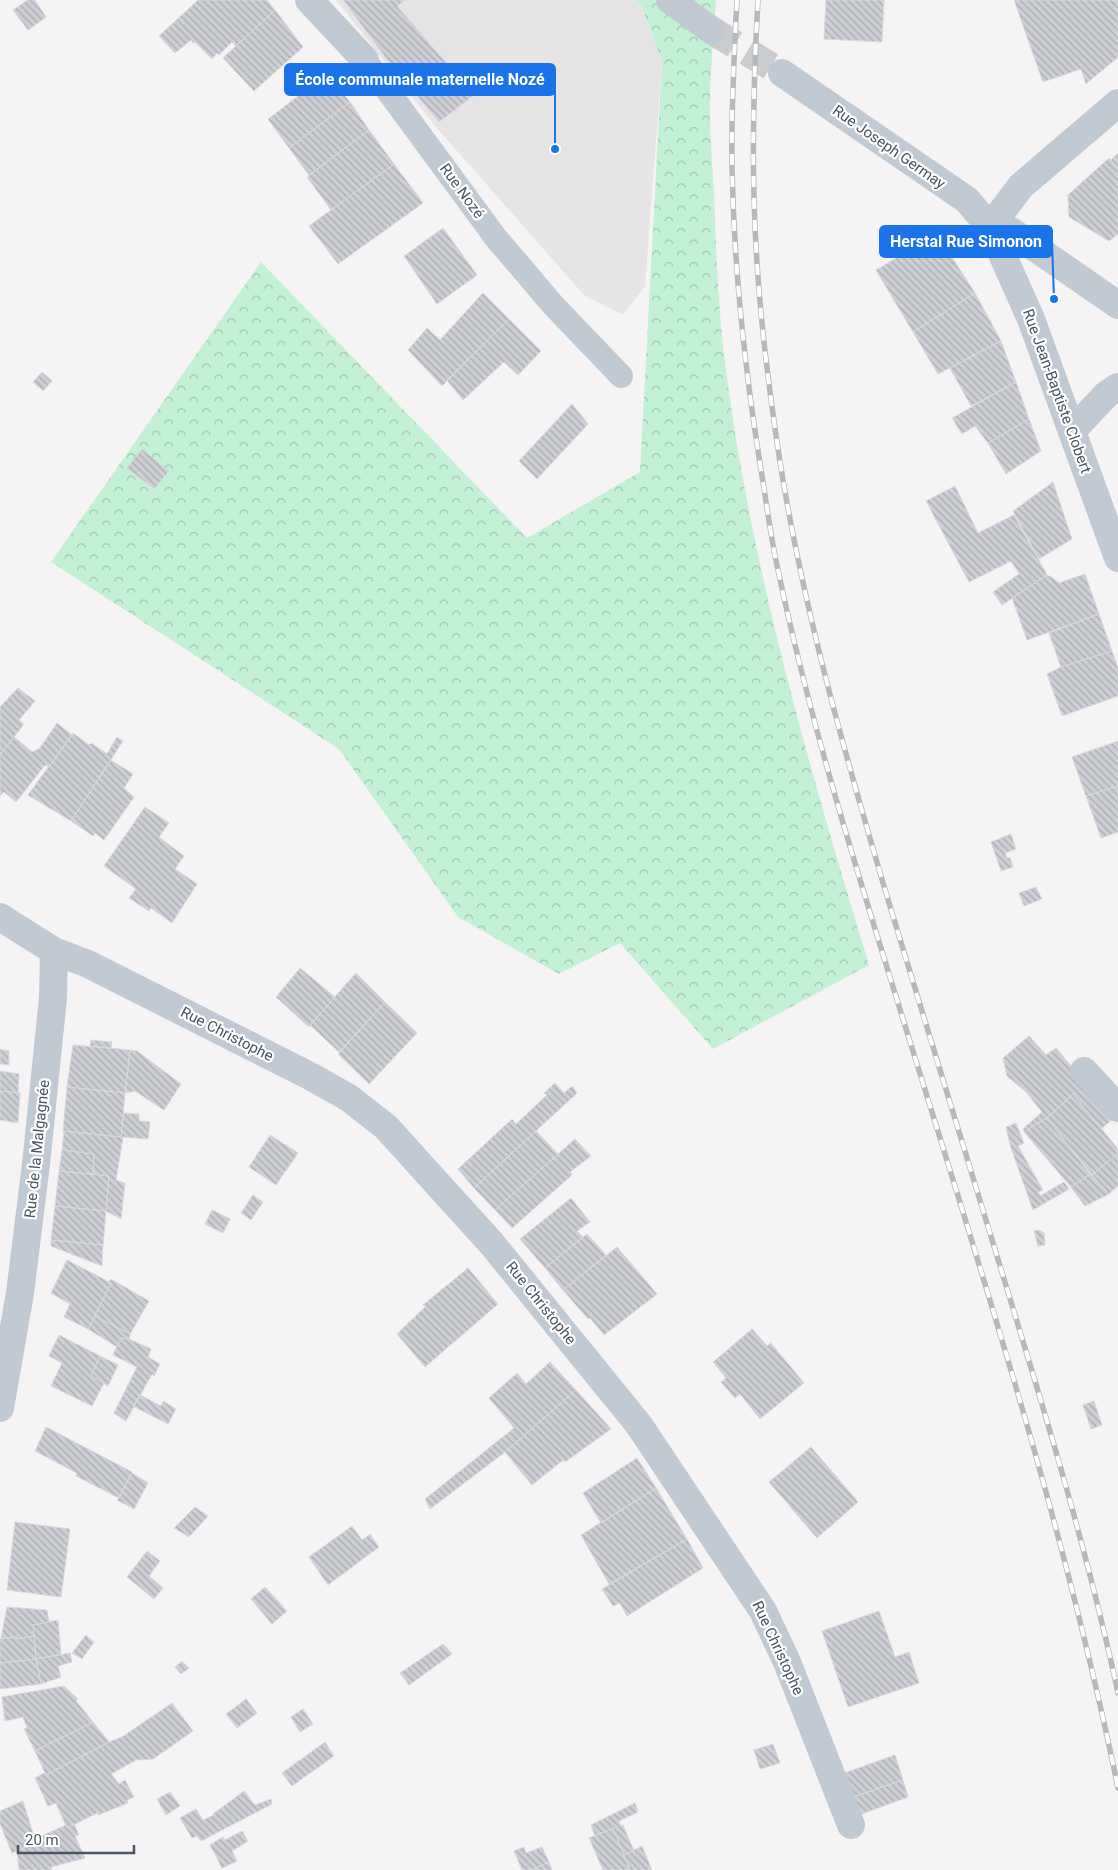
<svg xmlns="http://www.w3.org/2000/svg" width="1118" height="1870" font-family="Roboto,sans-serif">
	<defs>
		<pattern id="forest-crowns" width="20" height="18" patternUnits="userSpaceOnUse" patternTransform="scale(1.25)"><rect width="20" height="18" fill="#c3f1d5"/><path d="M2 6a3 3 0 1 1 6 0M12 15a3 3 0 1 1 6 0" fill="none" stroke="#a0c6b0"/></pattern>
		<pattern id="building-back-hatch" width="6" height="6" patternUnits="userSpaceOnUse" patternTransform="scale(1.25)"><rect width="6" height="6" fill="#cdcfd5"/><path d="M-1 5l2 2M0 0l6 6M5-1l2 2" fill="none" stroke="#a8abb0"/></pattern>
	</defs>
	<rect width="100%" height="100%" fill="#f5f3f3"/>
	<path fill="#e6e4e5" d="M336,0H634L641,5L662,61L645,286L623,315L585,296L436,127Z"/>
	<path fill="url(#forest-crowns)" d="M635,0H716C714,31 711,62 710,94C709,126 712,160 714,192C716,252 718,311 726,370C752,573 810,770 869,965L713,1049L620,943L559,974L458,917L339,749L51,562L261,262L527,538L640,472L662,61L641,5Z"/>
	<path fill="url(#building-back-hatch)" stroke="#d7d9de" d="M28,0H35L46,17L28,30L13,10Z
		M198,0H267L275,10L236,46L232,42L219,55L217,53L212,59L195,42L193,43L191,40L175,53L159,36Z
		M343,0H405L397,6L474,95L439,122L386,58Z
		M826,0H884L882,42L824,39Z
		M1014,0H1118V57L1086,84L1081,69L1043,82Z
		M275,10L303,47L254,91L223,58Z
		M327,74L350,102L289,148L268,119Z
		M350,102L369,130L309,175L289,148Z
		M369,130L394,164L331,210L307,177Z
		M1118,153V168L1111,160Z
		M1109,158L1118,168V234L1109,241L1069,217L1068,195Z
		M394,164L423,203L338,264L309,226Z
		M443,228L477,275L437,304L404,256Z
		M937,234L975,293L913,332L876,270Z
		M483,293L509,319L442,386L408,350L427,328L440,340Z
		M975,293L1001,341L938,374L913,332Z
		M509,319L541,351L518,375L504,362L463,400L447,380Z
		M1001,341L1016,382L971,406L950,368Z
		M42,372L52,381L43,391L33,382Z
		M1016,382L1029,419L988,443L975,426L962,434L952,418Z
		M572,404L588,424L537,479L519,461Z
		M1029,419L1041,451L1006,474L988,443Z
		M142,449L169,471L154,489L127,468Z
		M1053,482L1072,539L1039,559L1013,511Z
		M955,486L978,533L1014,515L1047,575L1002,605L993,592L1019,574L1011,561L969,582L926,501Z
		M1085,574L1099,614L1027,640L1012,598L1047,575L1053,578L1059,583Z
		M1099,614L1112,651L1061,667L1049,633Z
		M1112,651L1118,668V696L1062,716L1047,674L1061,667Z
		M18,688L35,701L19,720L24,724L0,755V707Z
		M57,723L72,735L49,767L45,765L16,802L4,792L0,796V755L14,737L32,752L40,748Z
		M73,733L89,745L91,743L107,754L117,737L123,741L71,821L28,795Z
		M1118,741V786L1086,796L1072,757Z
		M111,760L133,774L124,788L134,797L104,840L95,833L93,836L71,821Z
		M1118,786V832L1101,838L1086,796Z
		M145,807L169,823L159,837L184,856L175,869L197,884L172,923L151,908L149,911L129,898L136,889L104,866Z
		M1011,834L1016,849L1005,853L1007,858H1010L1013,867L1001,871L991,842Z
		M1036,887L1042,899L1024,906L1019,893Z
		M300,968L335,997L309,1027L276,997Z
		M356,973L385,1002L339,1052L310,1025Z
		M385,1002L417,1033L369,1084L338,1054Z
		M1029,1036L1046,1055L1056,1048L1114,1118L1101,1129L1073,1094L1047,1118L1031,1127L1025,1133L1023,1129L1042,1112L1026,1092L1007,1076L1003,1058Z
		M91,1040L112,1042L111,1048L90,1046Z
		M73,1045L130,1050L125,1093L67,1087Z
		M0,1049L9,1051V1065L0,1064Z
		M130,1050L137,1051L181,1084L164,1110L135,1091L125,1093Z
		M0,1071L19,1074L18,1093L0,1091Z
		M555,1083L564,1093L572,1086L577,1093L474,1188L458,1169L512,1119L516,1124L547,1095L544,1093Z
		M67,1087L125,1093L121,1137L63,1131Z
		M0,1091L20,1093L18,1123L0,1120Z
		M1073,1094L1118,1149V1153L1092,1175L1047,1118Z
		M124,1113L139,1114V1121L150,1122L148,1139L123,1137L116,1180L125,1183L121,1219L106,1211L109,1176L93,1174L94,1154L62,1150L64,1131L121,1137Z
		M1047,1118L1090,1174L1071,1187L1025,1133L1031,1127Z
		M1016,1123L1024,1143L1018,1146L1043,1190L1038,1192L1040,1196L1064,1182L1069,1189L1033,1210L1011,1148L1006,1127Z
		M536,1131L558,1154L495,1210L474,1188Z
		M270,1135L298,1153L276,1185L249,1167Z
		M575,1139L591,1156L570,1172L572,1175L512,1228L495,1210Z
		M62,1150L94,1154L93,1174L59,1171Z
		M1118,1153V1186L1109,1194L1092,1175Z
		M59,1171L109,1176L106,1211L55,1206Z
		M1090,1174L1109,1194L1085,1206L1071,1187Z
		M253,1195L263,1202L251,1220L241,1213Z
		M571,1198L590,1222L577,1231L583,1237L545,1268L520,1239Z
		M55,1206L106,1211L103,1245L51,1240Z
		M212,1210L230,1219L223,1233L205,1224Z
		M1039,1230L1044,1233L1045,1245L1038,1246L1034,1231Z
		M587,1234L606,1255L563,1290L545,1268Z
		M51,1240L103,1245L102,1266L51,1246Z
		M617,1247L657,1294L604,1335L590,1318L588,1319L563,1290Z
		M67,1260L111,1283L88,1329L64,1317L70,1304L51,1293Z
		M468,1268L498,1304L425,1367L397,1334L426,1306L423,1305Z
		M111,1279L149,1301L130,1334L95,1316L111,1283L109,1282Z
		M95,1316L130,1334L129,1339L121,1338L117,1347L88,1329Z
		M752,1329L767,1346L771,1343L804,1383L760,1419L740,1394L735,1398L721,1382L726,1378L713,1362Z
		M59,1335L100,1356L91,1376L104,1383L92,1406L51,1386L62,1363L49,1356Z
		M121,1338L129,1339L151,1349L148,1357L160,1364L154,1376L152,1374L126,1421L114,1413L137,1367L113,1355Z
		M100,1356L118,1365L108,1386L91,1376Z
		M550,1362L576,1390L505,1452L430,1509L425,1499L514,1428L489,1398L517,1373L526,1384Z
		M576,1390L611,1429L565,1462L563,1460L532,1485L505,1452Z
		M140,1395L161,1406L163,1401L176,1409L168,1424L133,1406Z
		M1094,1401L1102,1425L1091,1429L1083,1405Z
		M46,1427L132,1472L119,1498L76,1476L77,1473L35,1451Z
		M811,1447L858,1502L817,1538L769,1482Z
		M637,1458L656,1488L601,1523L583,1493Z
		M132,1473L148,1483L134,1509L117,1500L119,1498Z
		M656,1488L687,1539L609,1584L581,1535Z
		M195,1507L208,1516L189,1537L174,1528Z
		M15,1522L70,1529L61,1597L7,1590Z
		M352,1526L362,1540L370,1534L379,1547L328,1585L309,1557Z
		M687,1539L703,1568L627,1616L620,1603L613,1606L602,1589Z
		M147,1551L160,1561L149,1576L163,1588L154,1599L127,1577Z
		M265,1587L287,1611L272,1624L251,1599Z
		M7,1607L47,1610L49,1622L33,1625L34,1636L18,1639L17,1637L1,1639Z
		M879,1611L895,1657L909,1652L919,1683L848,1707L822,1631Z
		M58,1620L61,1654L36,1659L33,1625Z
		M86,1635L94,1642L82,1659L72,1653Z
		M34,1636L36,1659L0,1663V1638L17,1637L18,1639Z
		M443,1644L452,1654L409,1685L400,1673Z
		M70,1653L72,1662L58,1666L61,1677L41,1684L36,1659Z
		M36,1659L41,1684L0,1689V1663Z
		M182,1661L189,1668L181,1674L175,1667Z
		M64,1686L78,1699L76,1701L93,1722L35,1751L24,1729L27,1728L23,1717L5,1721L2,1697Z
		M246,1699L257,1713L237,1728L226,1714Z
		M172,1703L193,1731L153,1759L136,1760L111,1774L119,1784L125,1780L134,1797L127,1800L128,1803L98,1815L97,1813L67,1828L56,1803L48,1806L35,1778L44,1773L46,1775L109,1742L122,1737Z
		M303,1709L313,1724L300,1732L291,1717Z
		M93,1722L109,1742L46,1775L35,1751Z
		M325,1742L334,1756L292,1786L282,1773Z
		M773,1744L780,1763L760,1769L754,1750Z
		M895,1755L903,1780L853,1797L844,1773Z
		M903,1780L908,1797L859,1815L853,1797Z
		M244,1791L255,1805L271,1799L272,1804L201,1841L197,1836L192,1838L180,1818L196,1809L203,1820L214,1815L213,1814Z
		M170,1792L180,1806L166,1815L157,1799Z
		M23,1801L36,1843L12,1853L0,1824V1811Z
		M635,1803L638,1812L619,1821L621,1826L623,1825L634,1851L624,1855L613,1828L595,1836L591,1825Z
		M74,1824L79,1835L75,1836L85,1858L51,1867L52,1870H19L17,1851L36,1843L35,1839L66,1825L67,1828Z
		M613,1828L624,1855L630,1870H603L589,1838Z
		M242,1831L248,1841L232,1851L237,1861L222,1868L210,1845L223,1837L225,1840Z
		M642,1846L652,1870H630L624,1855Z
		M524,1847L526,1853L542,1847L549,1862L532,1870H522L514,1851Z
		M549,1862L552,1870H532Z"/>
	<g fill="none" stroke-linecap="round" stroke-linejoin="round">
		<path stroke="#caccce" stroke-width="28" stroke-dasharray="28 14" stroke-linecap="butt" d="M711,30L782,73"/>
		<path stroke="#c1cad2" stroke-width="24" d="M365,60L496,238L553,305L621,376"/>
		<path stroke="#c1cad2" stroke-width="28" d="M309,0L365,60
			M670,0L711,30
			M782,73L967,200L990,227L1031,319L1118,558
			M990,227L1021,186L1118,103
			M990,227L1011,231L1118,305
			M1072,431L1106,395L1118,387
			M0,917L54,951L88,964L310,1076L349,1098L386,1127L492,1244L639,1425L763,1611L787,1662L851,1825
			M1084,1071L1118,1108
			M0,1408L20,1293L36,1164L53,998L54,951"/>
		<g stroke="#b5b8bd" stroke-width="5.5">
			<path id="rail" d="M737,0C734,55 731,111 732,166C734,274 746,381 764,488C768,515 772,543 778,570C809,717 854,862 899,1006C979,1265 1064,1523 1118,1788
				M758,0C753,87 751,175 757,262C761,329 770,396 780,462C804,612 846,758 889,903C927,1029 966,1154 1004,1279C1046,1416 1088,1553 1118,1693"/>
		</g>
		<use href="#rail" stroke="#fff" stroke-width="4" stroke-dasharray="11" stroke-linecap="butt"/>
	</g>
	<g text-anchor="middle" dominant-baseline="central" stroke-width="4.5" stroke-linejoin="round" paint-order="stroke">
		<g font-size="15" fill="#4a5661" stroke="#fff">
			<text transform="translate(889 147) rotate(35)">Rue Joseph Germay</text>
			<text transform="translate(462 191) rotate(54)">Rue Nozé</text>
			<text transform="translate(1057 391) rotate(70)">Rue Jean-Baptiste Clobert</text>
			<text transform="translate(227 1034) rotate(27)">Rue Christophe</text>
			<text transform="translate(37 1149) rotate(-84)">Rue de la Malgagnée</text>
			<text transform="translate(541 1303) rotate(51)">Rue Christophe</text>
			<text transform="translate(778 1648) rotate(65)">Rue Christophe</text>
		</g>
	</g>
	<path fill="none" stroke="#1a73e8" stroke-width="2" d="M555 149L555 79M1054 299L1052 241"/>
	<g fill="#1a73e8" stroke="#fff" stroke-width="2">
		<circle cx="555" cy="149" r="5"/>
		<circle cx="1054" cy="299" r="5"/>
	</g>
	<g fill="#1a73e8" stroke="#1a73e8" stroke-width="2">
		<rect x="285" y="64" width="270" height="31" rx="5"/>
		<rect x="880" y="226" width="172" height="31" rx="5"/>
	</g>
	<g font-size="16" text-anchor="middle" font-weight="bold" fill="#fff">
		<text x="420" y="85">École communale maternelle Nozé</text>
		<text x="966" y="247">Herstal Rue Simonon</text>
	</g>
	<path d="M18 1845v8h116v-8" fill="none" stroke="#4a5661" stroke-width="2.5"/>
	<text x="25" y="1845" font-size="15" fill="#4a5661" stroke="#ffffff" stroke-width="4" paint-order="stroke">20 m</text>
</svg>
